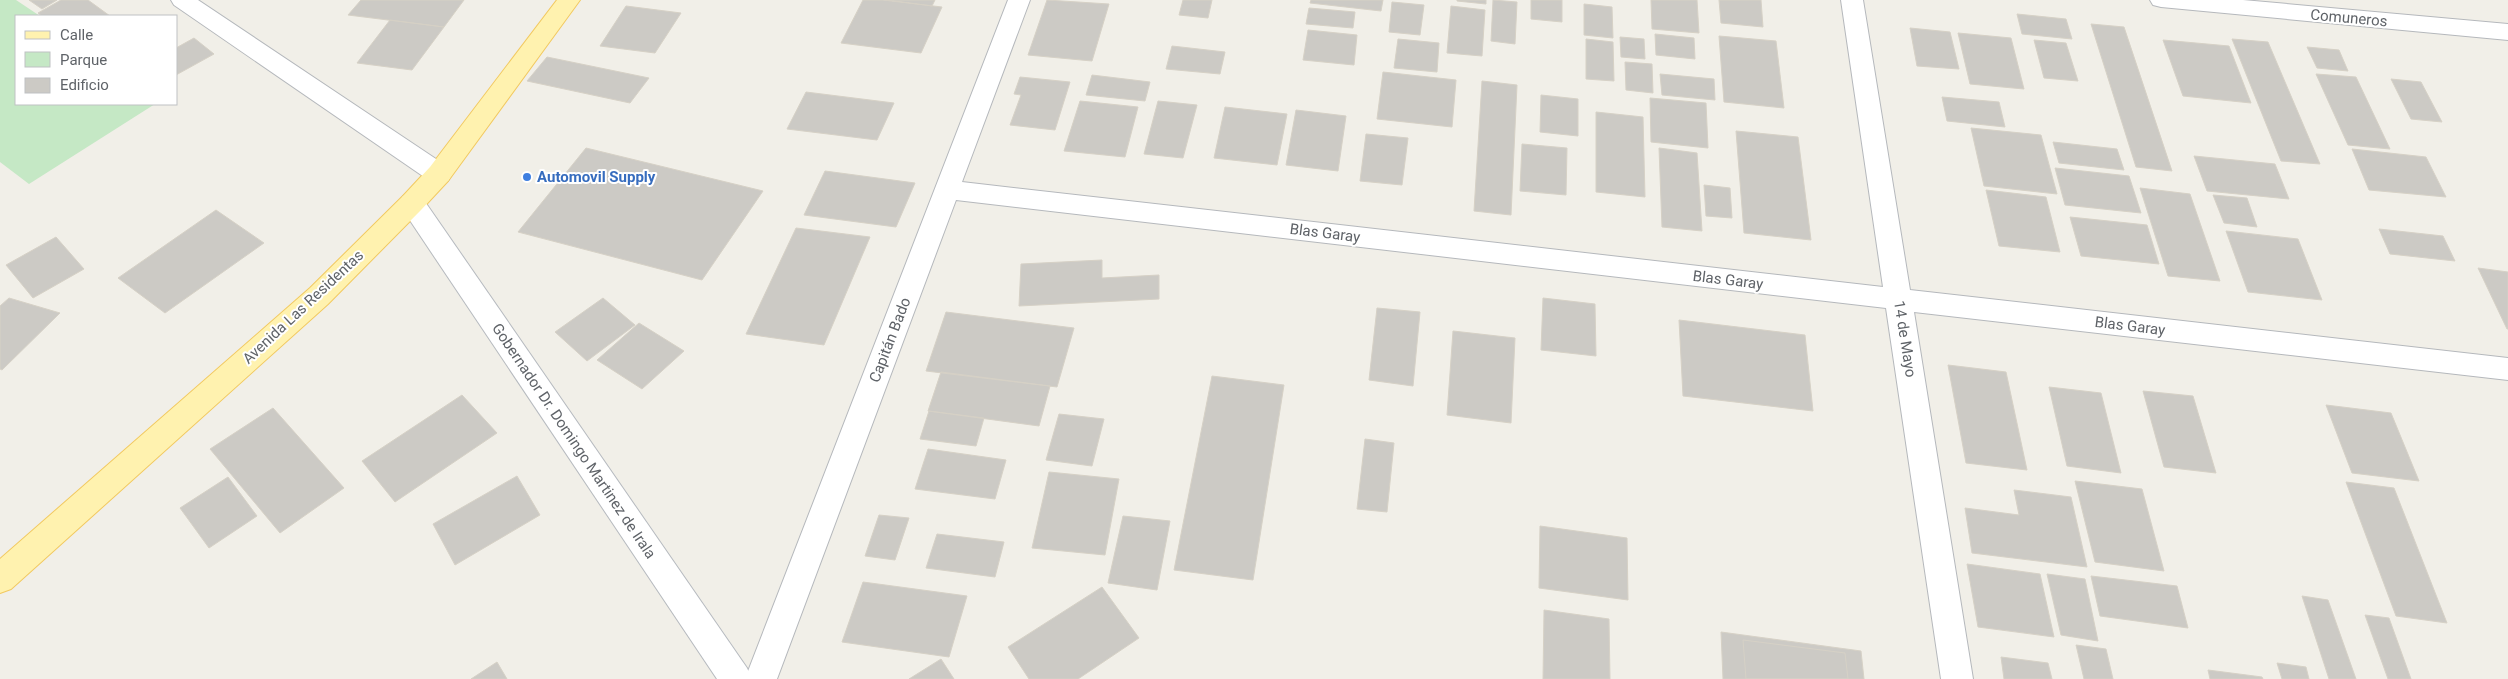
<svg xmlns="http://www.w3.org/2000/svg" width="2508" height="679" font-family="Roboto,sans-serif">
	<rect width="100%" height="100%" fill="#f1efe8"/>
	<path fill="#c5e8c5" d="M0,0H16L40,16H16V104H155L29,184L0,162Z"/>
	<path fill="#cccac5" stroke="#d6d1c6" d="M29,0H57L42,9Z
		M61,0H88L110,16H42L38,13Z
		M361,0H464L444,27L348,15Z
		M863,0H883L942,7L921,53L841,43Z
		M887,0H935L932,6Z
		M1047,0L1109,4L1092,61L1028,55Z
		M1183,0H1212L1208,18L1179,15Z
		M1311,0H1383L1381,11L1310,3Z
		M1457,0H1486V4L1457,1Z
		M1493,0L1517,2L1515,44L1491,41Z
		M1531,0H1562V22L1531,19Z
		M1651,0H1697L1699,33L1652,29Z
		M1719,0H1761L1763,27L1721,23Z
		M1392,2L1424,5L1420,35L1389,32Z
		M1584,4L1612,7L1613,38L1584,35Z
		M626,6L681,13L655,53L600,46Z
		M1451,6L1485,10L1482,56L1447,53Z
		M1309,8L1355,12L1353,28L1306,24Z
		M2017,14L2066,19L2072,39L2022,34Z
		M390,20L444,27L412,70L357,63Z
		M2091,24L2124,27L2172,171L2136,167Z
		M1910,28L1950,32L1959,69L1917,66Z
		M1308,30L1357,35L1354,65L1303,60Z
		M1958,33L2011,38L2024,89L1970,84Z
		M1655,34L1694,38L1695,59L1656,55Z
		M1719,36L1776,41L1784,108L1724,102Z
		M1620,37L1644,39L1645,59L1621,57Z
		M194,38L214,54L176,75V48Z
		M1398,39L1439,43L1437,72L1394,68Z
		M1586,39L1613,42L1614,81L1586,79Z
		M2232,39L2268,42L2320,164L2281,161Z
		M2034,40L2066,43L2078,81L2044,78Z
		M2163,40L2229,46L2251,103L2183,96Z
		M1172,46L1225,52L1220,74L1166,69Z
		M2307,47L2339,50L2348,71L2317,68Z
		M547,57L649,78L630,103L527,81Z
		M1625,62L1652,64L1653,93L1626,90Z
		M1383,72L1456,80L1452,127L1377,119Z
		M1660,74L1714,79L1715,100L1662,95Z
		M2316,74L2356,77L2390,149L2348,145Z
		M1092,75L1150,82L1145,101L1086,95Z
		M1020,77L1070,82L1055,130L1010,125L1021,95L1014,94Z
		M2391,79L2421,82L2442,122L2411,119Z
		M1482,81L1517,85L1511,215L1474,211Z
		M806,92L894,103L877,140L787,129Z
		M1541,95L1578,99V136L1540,132Z
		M1942,97L1999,102L2005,127L1947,121Z
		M1650,98L1706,103L1708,148L1651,142Z
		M1080,101L1138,107L1125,157L1064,151Z
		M1158,101L1197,105L1183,158L1144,154Z
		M1225,107L1287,114L1277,165L1214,158Z
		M1296,110L1346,116L1338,171L1286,165Z
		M1596,112L1643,117L1645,197L1596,192Z
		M1971,128L2041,135L2057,194L1984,186Z
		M1736,131L1798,137L1811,240L1744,233Z
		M1366,134L1408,138L1402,185L1360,181Z
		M2053,142L2117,149L2124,170L2059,163Z
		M1522,144L1567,148L1566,195L1520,191Z
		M586,148L763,191L702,280L518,232Z
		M1659,148L1697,153L1702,231L1662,227Z
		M2352,149L2426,157L2446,197L2369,190Z
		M2194,156L2275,164L2289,199L2207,191Z
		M2055,168L2129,176L2141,213L2065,205Z
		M825,171L915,183L896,227L804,215Z
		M1704,185L1730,188L1732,218L1706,216Z
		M2140,188L2190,194L2220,281L2168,276Z
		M1986,190L2046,197L2060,252L1999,246Z
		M2213,195L2247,198L2257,227L2224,223Z
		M216,210L264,243L165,313L118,278Z
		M2070,217L2147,225L2159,264L2081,256Z
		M796,228L870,237L824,345L746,334Z
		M2379,229L2443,236L2455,261L2390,254Z
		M2226,231L2298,239L2322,300L2248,292Z
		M56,237L84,269L33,298L6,265Z
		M1102,260V278L1159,275V299L1019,306L1021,264Z
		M2478,268L2508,272V329H2507Z
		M9,298L60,313L2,370L0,369V306Z
		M603,298L635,325L587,361L555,332Z
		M1543,298L1595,304L1596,356L1541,350Z
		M1377,308L1420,312L1413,386L1369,380Z
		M946,312L1074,328L1057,387L926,371Z
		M1679,320L1805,335L1813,411L1683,396Z
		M639,323L684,351L642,389L597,360Z
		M1453,331L1515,338L1511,423L1447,415Z
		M1948,365L2006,372L2027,470L1966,463Z
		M941,372L1050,386L1039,426L928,411Z
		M1212,376L1284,385L1253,580L1174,570Z
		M2049,387L2101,393L2121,473L2067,466Z
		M2143,391L2193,396L2216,473L2164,467Z
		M462,395L497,433L395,502L362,461Z
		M2326,405L2391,413L2419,481L2352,473Z
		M273,408L344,488L280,533L210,449Z
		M929,411L984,418L976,446L920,439Z
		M1059,414L1104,419L1092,466L1046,460Z
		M1365,439L1394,443L1387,512L1357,509Z
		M928,449L1006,460L995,499L915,489Z
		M1049,472L1119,479L1105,555L1032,548Z
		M517,476L540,515L455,565L433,524Z
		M228,477L257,516L209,548L180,508Z
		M2075,481L2142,489L2164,571L2095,562Z
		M2346,482L2394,488L2447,623L2396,616Z
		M2014,490L2071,497L2087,567L1972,553L1965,508L2019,515Z
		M879,515L909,518L895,560L865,556Z
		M1123,516L1170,521L1157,590L1108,583Z
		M1540,526L1627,538L1628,600L1539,588Z
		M937,534L1004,542L995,577L926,568Z
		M1967,564L2040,574L2054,637L1978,627Z
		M2047,574L2085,579L2098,641L2061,635Z
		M2091,576L2177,586L2188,628L2100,616Z
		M863,582L967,596L949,657L842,642Z
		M1102,587L1139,638L1078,679H1029L1008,647Z
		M2302,596L2328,600L2356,679H2329Z
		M1544,610L1609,619L1610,679H1543Z
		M2365,615L2389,618L2411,679H2388Z
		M1721,632L1861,651L1864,679H1723Z
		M1743,640L1845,653L1848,679H1746Z
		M2076,645L2106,649L2113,679H2084Z
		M2001,657L2048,663L2052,679H2004Z
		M941,659L954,679H909Z
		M497,662L507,679H471Z
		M2277,663L2306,667L2309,679H2282Z
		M2208,670L2262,677L2263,679H2210Z"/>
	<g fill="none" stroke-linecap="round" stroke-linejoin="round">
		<g stroke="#b5b8bc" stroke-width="2">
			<path id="street" d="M171,0H198L448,167L452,174L448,181L439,183L430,181L174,5Z
				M1008,0H1030L962,182L1883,287L1841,0H1863L1910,290L2508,358V380L1914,312L1973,679H1941L1886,308L956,200L777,679H745Z
				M2150,0H2243L2508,24V40L2161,7L2153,5Z"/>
		</g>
		<g stroke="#b6babf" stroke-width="2">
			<path id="secondary" d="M412,193L421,196L747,668L752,679H717L403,210L399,203L403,196Z"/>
		</g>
		<g stroke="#f2c960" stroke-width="2">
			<path id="primary" d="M557,0H580L448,181L421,210L328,304L11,589L0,593V559L310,288L403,196L430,167Z"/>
		</g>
		<use href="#street" fill="#fff" fill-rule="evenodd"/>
		<use href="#secondary" fill="#fff" fill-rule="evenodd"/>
		<use href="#primary" fill="#fff2af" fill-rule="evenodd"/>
	</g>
	<circle fill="#3f7fe0" stroke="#fff" stroke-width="2" cx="527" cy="177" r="5"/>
	<g text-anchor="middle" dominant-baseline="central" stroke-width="4" stroke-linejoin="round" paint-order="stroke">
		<g font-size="15" fill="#5f6368" stroke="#fff">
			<text transform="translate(2349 18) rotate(5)">Comuneros</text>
			<text transform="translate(1325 233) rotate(7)">Blas Garay</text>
			<text transform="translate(1728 280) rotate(7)">Blas Garay</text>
			<text transform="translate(303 307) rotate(-43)">Avenida Las Residentas</text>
			<text transform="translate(2130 326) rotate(7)">Blas Garay</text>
			<text transform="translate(1905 339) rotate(81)">14 de Mayo</text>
			<text transform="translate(890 340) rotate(-69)">Capitán Bado</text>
			<text transform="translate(574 441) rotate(56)">Gobernador Dr. Domingo Martinez de Irala</text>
		</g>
		<g font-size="15" font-weight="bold" fill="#366cbe" stroke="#fff" text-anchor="start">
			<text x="537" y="177">Automovil Supply</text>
		</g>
	</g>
	<rect x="15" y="15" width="162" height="90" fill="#ffffff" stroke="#bfc1c3"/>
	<rect x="25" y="31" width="25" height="8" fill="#fff2af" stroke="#bfc1c3"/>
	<text x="60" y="40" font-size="15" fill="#5f6368">Calle</text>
	<rect x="25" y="52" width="25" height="15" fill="#c5e8c5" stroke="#bfc1c3"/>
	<text x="60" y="65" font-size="15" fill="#5f6368">Parque</text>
	<rect x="25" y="78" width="25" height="15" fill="#cccac5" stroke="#bfc1c3"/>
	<text x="60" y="90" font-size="15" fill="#5f6368">Edificio</text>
</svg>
